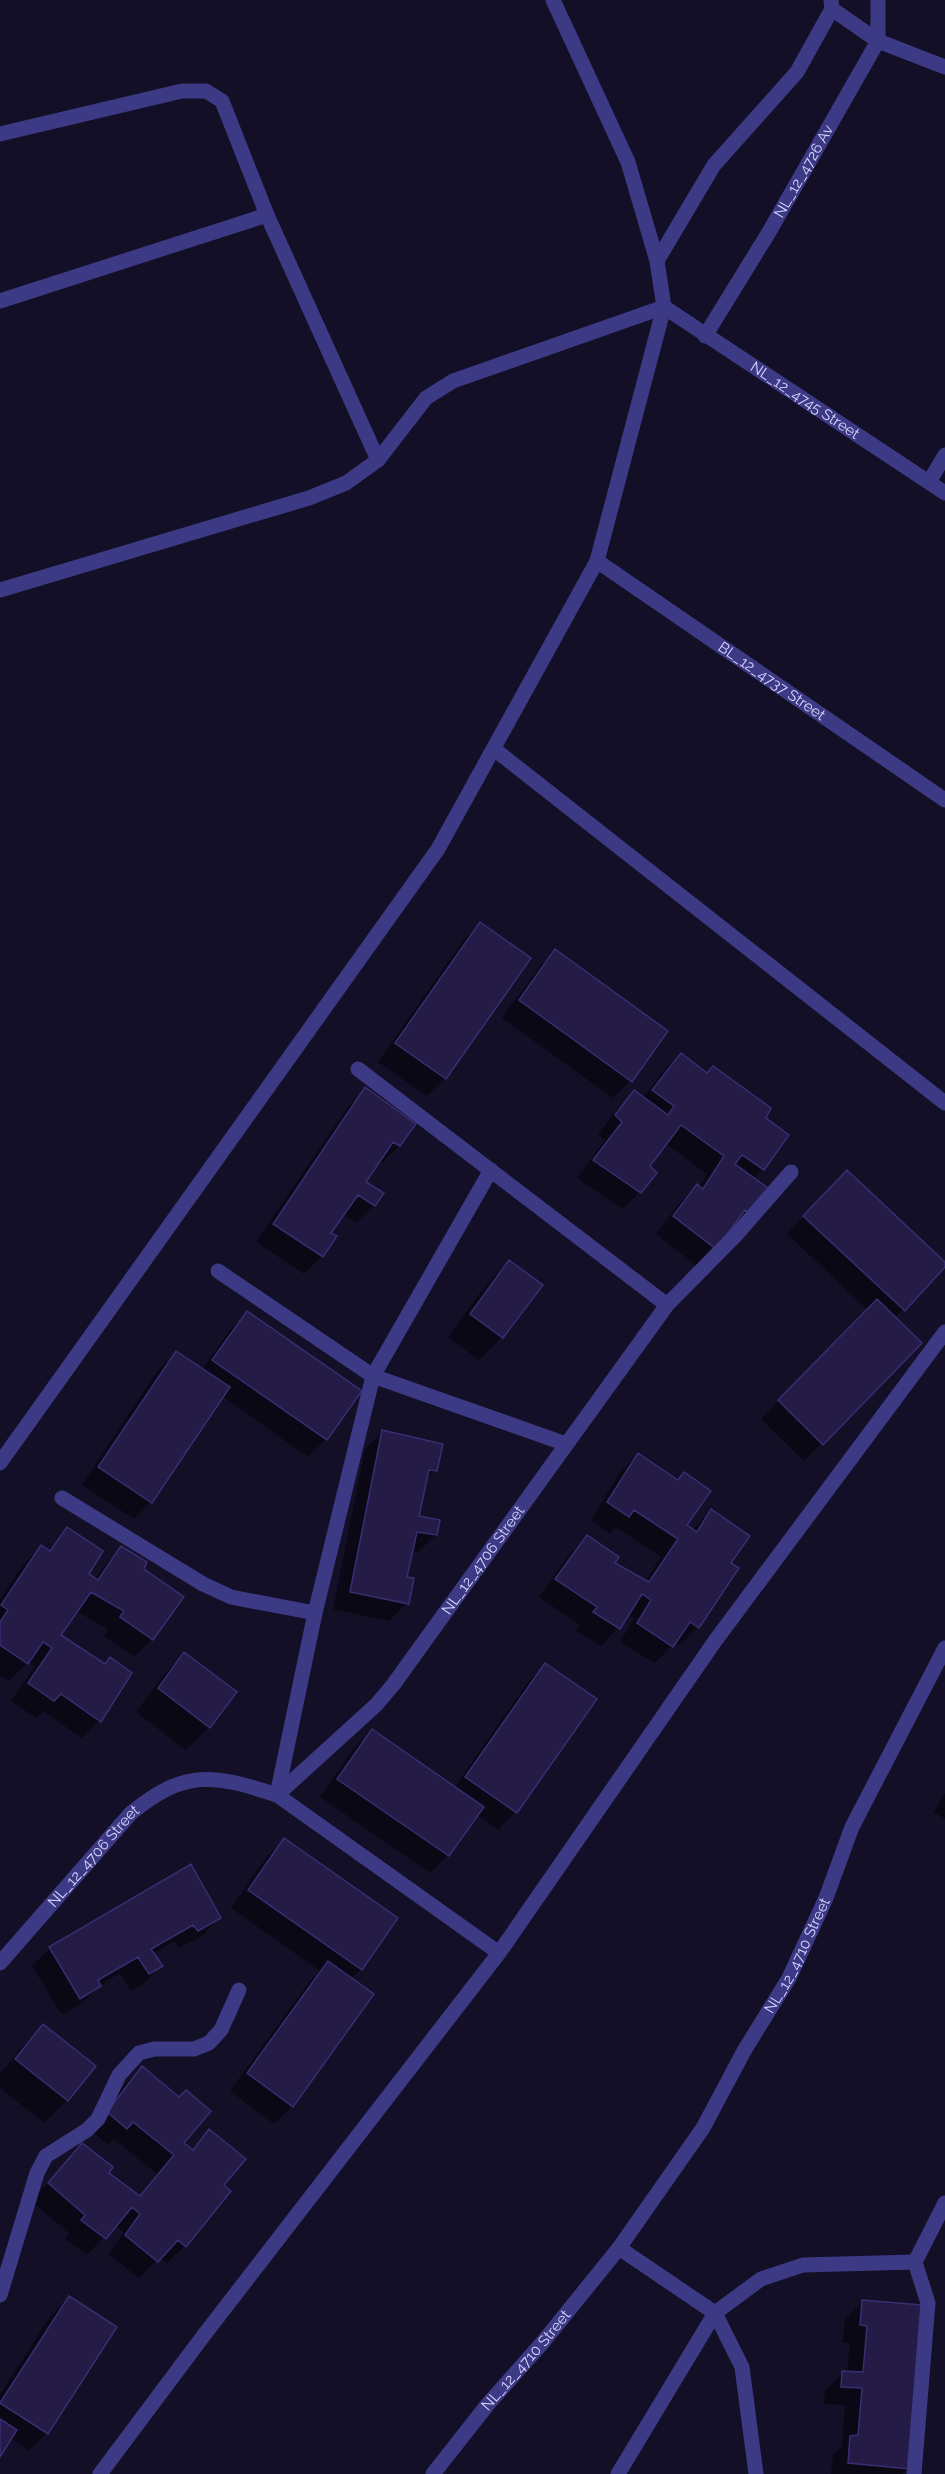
<svg xmlns="http://www.w3.org/2000/svg" width="945" height="2474" font-family="Raleway,sans-serif">
	<rect width="100%" height="100%" fill="#130f26"/>
	<path fill="#0007" d="M480,924L529,959L445,1078L427,1096L378,1062L462,942Z
		M555,951L630,1081L613,1098L502,1018L538,969Z
		M681,1054L764,1118L763,1169L753,1179L766,1189L732,1230L730,1228L715,1248L697,1266L656,1234L679,1204L697,1186L699,1187L707,1174L665,1143L648,1167L640,1192L622,1209L577,1178L605,1140L598,1134L617,1109L634,1092L643,1098L663,1072Z
		M365,1089L399,1146L382,1163L378,1161L364,1182L374,1205L356,1223L342,1214L329,1233L335,1237L322,1256L304,1274L256,1242L348,1107Z
		M829,1190L945,1265L895,1318L920,1343L804,1461L761,1419L868,1310L787,1234Z
		M509,1262L502,1337L479,1360L448,1337L486,1285Z
		M247,1313L359,1392L326,1439L308,1457L222,1396L151,1502L134,1519L82,1485L158,1370L176,1353L202,1370L229,1331Z
		M383,1431L436,1470L425,1481L418,1518L436,1535L418,1552L411,1551L406,1579L407,1603L389,1621L333,1609L365,1449Z
		M638,1455L685,1525L692,1530L711,1511L729,1564L698,1627L680,1645L675,1642L655,1663L620,1642L634,1619L627,1614L618,1628L601,1646L576,1630L580,1625L539,1597L569,1555L587,1537L613,1564L645,1582L661,1557L616,1527L610,1534L591,1520L620,1472Z
		M67,1529L87,1574L95,1579L104,1566L121,1548L142,1569L152,1639L134,1657L104,1636L108,1629L76,1611L59,1636L99,1721L82,1738L43,1711L36,1718L11,1701L35,1666L28,1662L9,1681L0,1675V1600L23,1565L41,1547L47,1551Z
		M184,1654L235,1693L209,1727L186,1750L136,1712L162,1677Z
		M545,1665L595,1699L515,1812L498,1830L476,1814L448,1855L430,1873L320,1797L354,1748L372,1731L454,1788L528,1682Z
		M945,1793V1819L934,1812Z
		M284,1840L361,1969L350,1979L292,2106L274,2124L230,2091L310,1981L320,1971L231,1908L266,1858Z
		M219,1918L202,1936L179,1948L175,1941L153,1954L161,1966L143,1984L131,1991L120,1973L100,1985L82,2003L62,2015L32,1966L50,1948Z
		M43,2026L67,2100L44,2123L0,2088V2074L20,2049Z
		M142,2068L182,2143L191,2150L209,2131L185,2246L167,2263L160,2257L139,2278L108,2254L124,2233L115,2225L87,2255L65,2239L69,2233L31,2201L83,2145L107,2174L139,2196L157,2174L114,2139L108,2145L90,2130L124,2085Z
		M69,2298L47,2433L29,2450L10,2438L0,2454V2395L51,2315Z
		M863,2302L908,2469L902,2474H831L833,2455L842,2446L845,2405L824,2404L825,2390L843,2373H847L850,2343H843L845,2319Z"/>
	<path fill="#241b47" stroke="#3b2d73" stroke-width="1.5" d="M480,922L531,958L446,1079L395,1043Z
		M555,949L668,1031L632,1082L519,1000Z
		M681,1053L707,1073L713,1066L771,1108L766,1118L789,1135L764,1170L742,1155L735,1164L768,1188L751,1213L745,1210L716,1249L673,1216L697,1184L703,1189L724,1156L681,1125L650,1166L657,1173L641,1193L593,1160L622,1122L615,1115L634,1090L668,1115L674,1106L652,1090Z
		M365,1087L416,1124L400,1146L393,1142L366,1182L384,1193L375,1206L358,1195L331,1233L337,1236L323,1257L273,1224Z
		M847,1170L945,1262V1267L905,1311L803,1216Z
		M509,1260L543,1285L503,1338L470,1314Z
		M877,1299L922,1343L823,1445L778,1400Z
		M247,1311L362,1391L327,1440L212,1360Z
		M176,1351L230,1387L152,1503L98,1467Z
		M382,1430L443,1444L437,1471L429,1470L419,1516L440,1520L437,1535L417,1532L407,1577L414,1578L409,1604L350,1592Z
		M638,1453L678,1480L684,1472L711,1491L687,1525L697,1532L711,1509L750,1536L731,1563L739,1568L699,1628L690,1622L673,1647L637,1623L651,1600L642,1594L620,1629L593,1612L597,1607L555,1579L587,1535L619,1557L615,1563L649,1582L678,1539L634,1510L629,1517L607,1502Z
		M67,1527L103,1551L89,1574L98,1580L121,1546L147,1562L144,1569L184,1597L153,1640L120,1617L124,1611L91,1592L61,1635L105,1664L110,1657L132,1673L101,1722L61,1694L54,1701L28,1683L52,1648L43,1642L28,1664L0,1645V1622L8,1610L1,1605L41,1545L50,1551Z
		M184,1652L237,1692L210,1728L158,1688Z
		M545,1663L597,1699L517,1813L465,1777Z
		M372,1729L484,1807L449,1856L337,1779Z
		M284,1838L398,1918L362,1970L248,1890Z
		M191,1864L221,1918L198,1931L193,1925L151,1949L163,1966L149,1974L138,1957L98,1980L101,1986L80,1999L49,1947Z
		M328,1961L374,1994L293,2107L247,2073Z
		M43,2024L96,2066L68,2101L15,2059Z
		M142,2066L179,2097L186,2090L211,2111L184,2143L193,2150L209,2129L246,2159L224,2185L231,2191L186,2247L178,2240L158,2262L125,2235L140,2214L132,2207L106,2239L81,2220L85,2215L48,2183L82,2143L113,2167L109,2173L140,2196L174,2155L133,2122L127,2129L107,2112Z
		M69,2296L117,2327L48,2434L0,2403Z
		M862,2300L922,2305L909,2469L848,2463L850,2436L858,2435L862,2388L841,2387L842,2371L863,2372L867,2326L860,2325Z
		M0,2419L17,2430L0,2457Z"/>
	<g fill="none" stroke-linecap="round" stroke-linejoin="round">
		<g stroke="#3d3a85" stroke-width="15">
			<path d="M832,9L878,41L945,67"/>
			<path d="M0,134L182,91H206L222,101L267,215L378,460"/>
			<path d="M657,261L714,165L797,72L832,9L831,0"/>
			<path d="M0,301L267,215"/>
			<path id="s1" d="M705,336L769,232L878,41V0"/>
			<path d="M929,482L945,455"/>
			<path id="s2" d="M597,561L945,800"/>
			<path d="M0,590L309,498L346,483L378,460L426,398L453,381L664,307L657,261L628,162L553,0"/>
			<path d="M494,749L945,1103"/>
			<path d="M358,1069L667,1305"/>
			<path d="M491,1170L373,1376L566,1444"/>
			<path d="M218,1271L373,1376L315,1613L277,1795"/>
			<path id="s3" d="M0,1463L438,849L597,561L664,307L945,493"/>
			<path d="M62,1498L203,1584L231,1597L315,1613"/>
			<path id="s4" d="M277,1795L376,1705L393,1685L667,1305L736,1235L791,1172"/>
			<path id="s5" d="M0,1963L131,1813C185,1769 213,1774 277,1795L499,1953"/>
			<path d="M619,2248L715,2313L742,2367L756,2474"/>
			<path d="M0,2295L37,2173L46,2156L87,2130L98,2119L119,2075L139,2053L154,2049H194L209,2043L221,2030L239,1990"/>
			<path id="s6" d="M433,2474L488,2404L543,2342L619,2248L703,2128L744,2051L789,1978L826,1898L852,1827L945,1648"/>
			<path d="M618,2474L715,2313L761,2279L803,2265L915,2262"/>
			<path d="M914,2474L928,2303L915,2262L945,2203"/>
		</g>
		<path stroke="#3d3a85" stroke-width="15" d="M100,2474L204,2335L499,1953L715,1641L945,1332"/>
	</g>
	<g text-anchor="middle" dominant-baseline="central" stroke-width="4.5" stroke-linejoin="round" paint-order="stroke">
		<g font-size="15" fill="#d9d4ff" stroke="#130f26">
			<text stroke="none"><textPath href="#s1" startOffset="192">NL_12_4726 Av</textPath></text>
			<text stroke="none"><textPath href="#s3" startOffset="1515">NL_12_4745 Street</textPath></text>
			<text stroke="none"><textPath href="#s2" startOffset="212">BL_12_4737 Street</textPath></text>
			<text stroke="none"><textPath href="#s4" startOffset="314">NL_12_4706 Street</textPath></text>
			<text stroke="none"><textPath href="#s5" startOffset="142">NL_12_4706 Street</textPath></text>
			<text stroke="none"><textPath href="#s6" startOffset="636">NL_12_4710 Street</textPath></text>
			<text stroke="none"><textPath href="#s6" startOffset="147">NL_12_4710 Street</textPath></text>
		</g>
	</g>
</svg>
